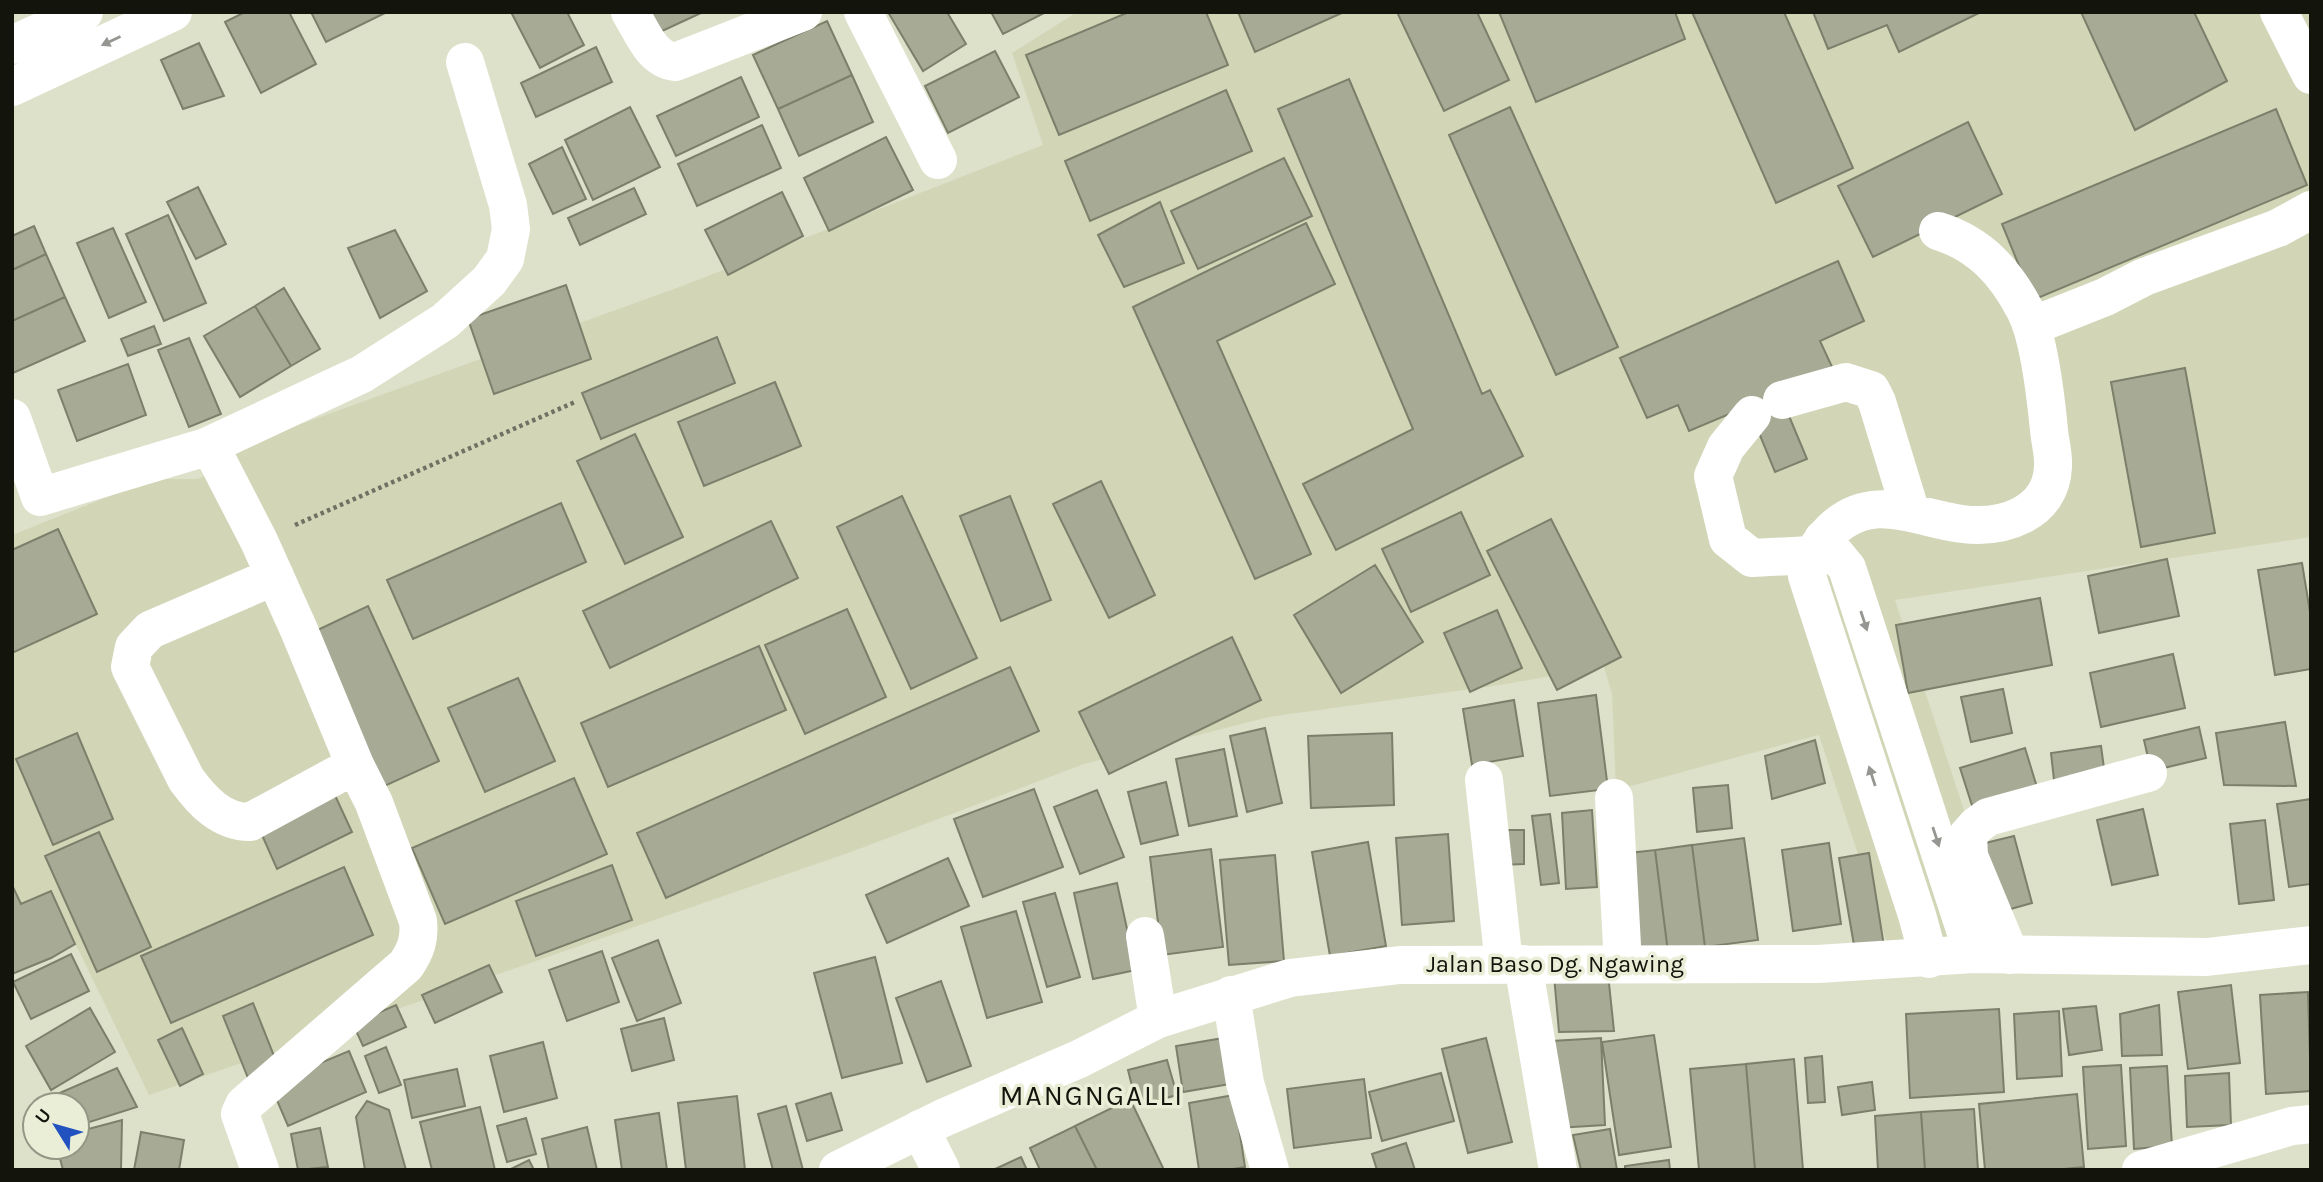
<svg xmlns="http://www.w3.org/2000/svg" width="2323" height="1182" font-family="Karla,sans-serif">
	<rect width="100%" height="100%" fill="#dee1ca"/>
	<path fill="#d2d6b7" d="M1077,12H2311V537L1895,600L2008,944L1888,946L1819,735L1616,790L1612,694L1604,667L1500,685L1269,717L1084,764L848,853L149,1095L76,945L12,972V535L153,479H198L216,469L240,446L682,286L1043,145L1012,53Z"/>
	<path fill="#a7aa94" stroke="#7c7f6a" stroke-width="2" d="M245,12H289L316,64L261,93L225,22Z
		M311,12H387L326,42Z
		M511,12H567L584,45L540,68Z
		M649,12H703L658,33Z
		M888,12H947L966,44L923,71Z
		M991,12H1046L1003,34Z
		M1129,12H1206L1228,65L1059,135L1026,55Z
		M1238,12H1344L1255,52Z
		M1397,12H1477L1509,80L1444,111Z
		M1499,12H1675L1685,39L1536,102Z
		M1692,12H1784L1853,168L1776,203Z
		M1813,12H1981L1899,52L1887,25L1828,49Z
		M2081,12H2194L2227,81L2135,130Z
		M827,21L852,75L778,109L753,55Z
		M199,43L224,96L183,109L161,60Z
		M596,47L612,82L536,117L521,83Z
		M995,51L1019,97L948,133L925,86Z
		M852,75L873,122L799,156L778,109Z
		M741,77L759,117L676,156L657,116Z
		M1349,79L1482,394L1490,390L1523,456L1336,550L1303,484L1413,429L1278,109Z
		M1226,90L1252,151L1090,221L1065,161Z
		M630,107L660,167L593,200L565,140Z
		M1510,107L1618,347L1556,375L1449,135Z
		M2276,109L2307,185L2033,300L2002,224Z
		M1968,122L2002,194L1873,257L1838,186Z
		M762,125L781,168L697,206L678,164Z
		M886,137L913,190L829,231L804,178Z
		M562,147L586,199L553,214L529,164Z
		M1284,158L1312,216L1198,269L1171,211Z
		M198,187L226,244L196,259L167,202Z
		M634,188L646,214L580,245L568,218Z
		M782,192L803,236L728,275L705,230Z
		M1160,202L1184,263L1124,287L1098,235Z
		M168,215L206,303L164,321L126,234Z
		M1306,223L1335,284L1217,341L1311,554L1255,579L1133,307Z
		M34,226L46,254L12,270V236Z
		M113,228L146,302L109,318L77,243Z
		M395,230L427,291L380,318L348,248Z
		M46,254L65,297L12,321V270Z
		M1838,261L1864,321L1820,341L1833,369L1779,392L1807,459L1775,472L1748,406L1689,431L1678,405L1647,418L1620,358Z
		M566,285L591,359L494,394L468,319Z
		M284,288L320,349L291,366L255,306Z
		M65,297L85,341L13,373L12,321Z
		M255,306L291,366L240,397L204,336Z
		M154,326L161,344L128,356L121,339Z
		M717,337L735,383L601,439L582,393Z
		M189,338L221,414L189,427L158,350Z
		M128,364L146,415L77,441L58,390Z
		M2185,368L2215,533L2141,547L2111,382Z
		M775,382L801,446L704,486L678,422Z
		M635,434L683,537L625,564L577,461Z
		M1101,481L1155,595L1109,618L1053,504Z
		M902,496L977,658L911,689L837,527Z
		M1010,496L1051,600L1001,621L960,516Z
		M561,503L586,562L413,639L387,580Z
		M1461,512L1490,575L1411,612L1382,549Z
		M1551,519L1621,657L1557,690L1487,551Z
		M771,521L798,578L610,668L583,611Z
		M58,529L97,614L12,653V550Z
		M2167,559L2179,616L2099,633L2088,576Z
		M2302,563L2311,618V669L2275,675L2258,570Z
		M1375,565L1423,642L1341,693L1294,615Z
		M2040,598L2052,665L1908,693L1896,625Z
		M368,606L439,761L378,789L307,635Z
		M847,609L886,697L805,734L765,645Z
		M1497,610L1522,668L1470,692L1444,633Z
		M1232,637L1261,700L1109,774L1079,712Z
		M759,646L786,710L608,787L581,723Z
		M2173,654L2185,708L2101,727L2090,673Z
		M1010,667L1039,731L666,898L637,833Z
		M518,678L555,761L485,792L448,708Z
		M2003,689L2012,733L1971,742L1961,697Z
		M1596,695L1608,789L1550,796L1538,703Z
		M1514,700L1523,756L1472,765L1463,709Z
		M2285,722L2296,786L2224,785L2216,733Z
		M2199,727L2206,758L2151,771L2144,740Z
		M1265,728L1282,803L1247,812L1230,736Z
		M77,733L113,819L53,845L16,759Z
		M1392,733L1394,805L1311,808L1308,736Z
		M1815,740L1825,783L1772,799L1765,756Z
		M2101,746L2106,783L2055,789L2051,753Z
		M2025,748L2040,797L1976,818L1960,768Z
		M1224,749L1237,816L1189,826L1176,759Z
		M574,778L607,854L445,924L412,848Z
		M1166,782L1178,835L1141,844L1128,792Z
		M1728,785L1732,828L1697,832L1693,788Z
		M1034,789L1063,867L983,897L954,819Z
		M1097,790L1124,857L1080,874L1054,807Z
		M333,791L352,832L277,869L258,826Z
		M2311,799V884L2289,887L2277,804Z
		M2143,809L2158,875L2112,885L2097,820Z
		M1592,810L1597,887L1566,889L1562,813Z
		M1550,814L1559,883L1541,885L1532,816Z
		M2265,820L2274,900L2239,904L2230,824Z
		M1500,830H1524V864L1500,865Z
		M99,832L151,947L97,972L45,856Z
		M1448,834L1454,921L1402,925L1396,838Z
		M2014,836L2032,903L2000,912L1981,844Z
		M1744,838L1758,940L1705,947L1692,845Z
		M1368,842L1386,946L1330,956L1312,852Z
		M1829,843L1841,924L1793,931L1782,850Z
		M1692,845L1705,947L1668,952L1655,850Z
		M1211,849L1223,947L1162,955L1150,857Z
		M1655,850L1668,952L1633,957L1620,854Z
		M1869,853L1884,946L1855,951L1839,858Z
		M1275,855L1284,961L1229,965L1220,860Z
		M948,858L969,906L887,943L866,895Z
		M612,865L632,920L536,956L516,901Z
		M344,867L373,935L171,1023L141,956Z
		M1117,883L1136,970L1093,979L1074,893Z
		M12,885L21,904L51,891L75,944L51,958L12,974Z
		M1055,893L1080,977L1047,987L1023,902Z
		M1016,911L1042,1002L987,1018L961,927Z
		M658,940L681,1003L637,1021L612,958Z
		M602,951L619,1002L567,1021L549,970Z
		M71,954L89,991L31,1019L13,982Z
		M875,957L902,1063L842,1078L814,973Z
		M489,965L502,992L435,1023L422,995Z
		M1608,974L1614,1031L1559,1032L1554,976Z
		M941,981L971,1066L927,1082L896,998Z
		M2231,985L2240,1063L2188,1069L2178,992Z
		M2308,992L2311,1091L2266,1094L2260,995Z
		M253,1003L278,1066L248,1078L223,1016Z
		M396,1005L406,1027L363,1046L353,1024Z
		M2159,1005L2162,1055L2122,1056L2120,1014Z
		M2096,1006L2102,1050L2069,1055L2063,1009Z
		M90,1008L115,1052L51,1090L26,1046Z
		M1999,1009L2004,1092L1910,1098L1906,1014Z
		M2059,1011L2062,1076L2017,1079L2014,1014Z
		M664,1018L674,1060L632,1071L621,1029Z
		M182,1028L203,1074L180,1086L158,1040Z
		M1654,1035L1671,1147L1619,1155L1602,1042Z
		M1229,1037L1236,1083L1183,1092L1176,1046Z
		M1486,1038L1512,1142L1468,1153L1442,1049Z
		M1601,1038L1605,1125L1557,1128L1552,1041Z
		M543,1042L557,1098L504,1112L490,1056Z
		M386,1047L401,1085L379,1093L365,1056Z
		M349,1051L366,1092L288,1126L270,1084Z
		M1822,1056L1825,1102L1808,1103L1805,1058Z
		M1794,1059L1803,1170H1755L1746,1064Z
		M1167,1060L1177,1095L1137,1106L1128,1070Z
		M1746,1064L1755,1170H1699L1690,1069Z
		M2121,1065L2126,1146L2088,1149L2083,1067Z
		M2167,1066L2172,1146L2134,1149L2130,1068Z
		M117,1068L137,1107L77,1126V1105H59L55,1095Z
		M457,1069L465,1106L412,1118L404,1080Z
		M1441,1073L1454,1121L1382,1141L1369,1092Z
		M2229,1073L2231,1125L2187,1127L2185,1076Z
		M1364,1079L1371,1138L1294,1148L1287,1089Z
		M1872,1082L1875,1110L1842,1115L1838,1087Z
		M831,1093L842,1130L807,1141L796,1104Z
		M2077,1094L2084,1167L2054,1170H1985L1979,1104Z
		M1234,1095L1245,1167L1227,1170H1199L1189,1103Z
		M737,1096L745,1170H686L678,1103Z
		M1130,1099L1164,1170H1097L1075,1126Z
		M367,1101L389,1110L406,1170H365L356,1117Z
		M786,1106L803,1170H773L758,1114Z
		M480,1107L495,1170H432L420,1122Z
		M1974,1109L1978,1170H1925L1921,1112Z
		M1921,1112L1925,1170H1878L1875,1116Z
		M659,1113L667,1170H622L615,1120Z
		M526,1118L536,1154L507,1162L497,1126Z
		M122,1120L121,1170H63L57,1147H77V1132Z
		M1075,1126L1097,1170H1040L1030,1148Z
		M587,1127L597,1170H549L542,1139Z
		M320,1128L328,1167L298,1170L291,1134Z
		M1610,1129L1617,1170H1581L1573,1135Z
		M141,1132L184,1140L179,1170H134Z
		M1406,1143L1415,1170H1377L1372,1154Z
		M1021,1157L1027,1170H993Z
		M529,1160L534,1170H509Z
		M1669,1160L1670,1170H1625V1166Z"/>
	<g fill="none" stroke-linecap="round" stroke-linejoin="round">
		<path stroke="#6f7162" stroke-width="4.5" stroke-dasharray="3.5 3.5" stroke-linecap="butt" d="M295,525L575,402"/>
		<path stroke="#fff" stroke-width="38" d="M630,12C642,31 651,59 675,62L803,12
			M863,12L938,160
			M2279,12L2311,75
			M12,45L84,12
			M12,87L173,12
			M2032,326L2105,297L2144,277L2278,228L2311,210
			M1782,400L1846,382L1871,390L1877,402L1911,513
			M1752,415L1726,447L1713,476L1728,539L1752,558L1812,555
			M12,418L40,497L206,447L362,374L445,321L489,281L505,259L511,229L508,205L465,62
			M210,446L259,541L299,630L355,765L374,803L418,921C420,939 416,950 406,965L244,1105L240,1114L260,1170
			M1823,539L1847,568L1973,954
			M275,576L150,630L134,647L130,667L186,779C202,801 221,822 250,822L355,765
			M1484,780L1504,964
			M1614,798L1623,964
			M1145,936L1158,1019
			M2010,955L1969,856L1968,835L1977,825L1988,817L2148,773
			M1929,959L1917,915L1807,576C1812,555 1817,545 1832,530C1872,491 1916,518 1962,524C2003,529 2051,514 2053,467C2054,455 2050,442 2049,430C2046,399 2039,337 2025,310C2005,272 1980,244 1938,231
			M1523,964L1558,1170
			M1231,995L1245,1083L1270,1170
			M920,1129L941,1170
			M2141,1170L2292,1126L2311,1124"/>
		<path stroke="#fff" stroke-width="38" d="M838,1170L943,1118L1079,1059L1158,1019L1290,978L1400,965L1818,964L1973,954L2207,957L2311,945"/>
	</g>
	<defs><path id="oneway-solid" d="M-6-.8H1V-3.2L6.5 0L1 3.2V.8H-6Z" transform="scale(1.75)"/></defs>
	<g fill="#959592">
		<use href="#oneway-solid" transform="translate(111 41) rotate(155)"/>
		<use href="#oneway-solid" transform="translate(1864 621) rotate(72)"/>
		<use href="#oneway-solid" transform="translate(1872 776) rotate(-108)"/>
		<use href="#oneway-solid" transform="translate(1936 837) rotate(72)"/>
	</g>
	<g text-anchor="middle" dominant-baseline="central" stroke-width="7" stroke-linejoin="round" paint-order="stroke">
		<g font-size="24" fill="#13140c" stroke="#ebeed7">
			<text x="1555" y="964">Jalan Baso Dg. Ngawing</text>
		</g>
		<g font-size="28" letter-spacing="2" fill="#13140c" stroke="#ebeed7">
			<text x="1092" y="1095">MANGNGALLI</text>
		</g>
	</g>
	<rect width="2323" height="1182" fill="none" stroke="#13140c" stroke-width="28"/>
	<g transform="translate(56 1126) rotate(307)"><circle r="33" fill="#ebeed7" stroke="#959786" stroke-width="2"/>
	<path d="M0-5L12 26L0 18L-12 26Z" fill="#2252bf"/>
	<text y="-10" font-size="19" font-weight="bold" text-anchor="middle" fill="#13140c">U</text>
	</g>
</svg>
